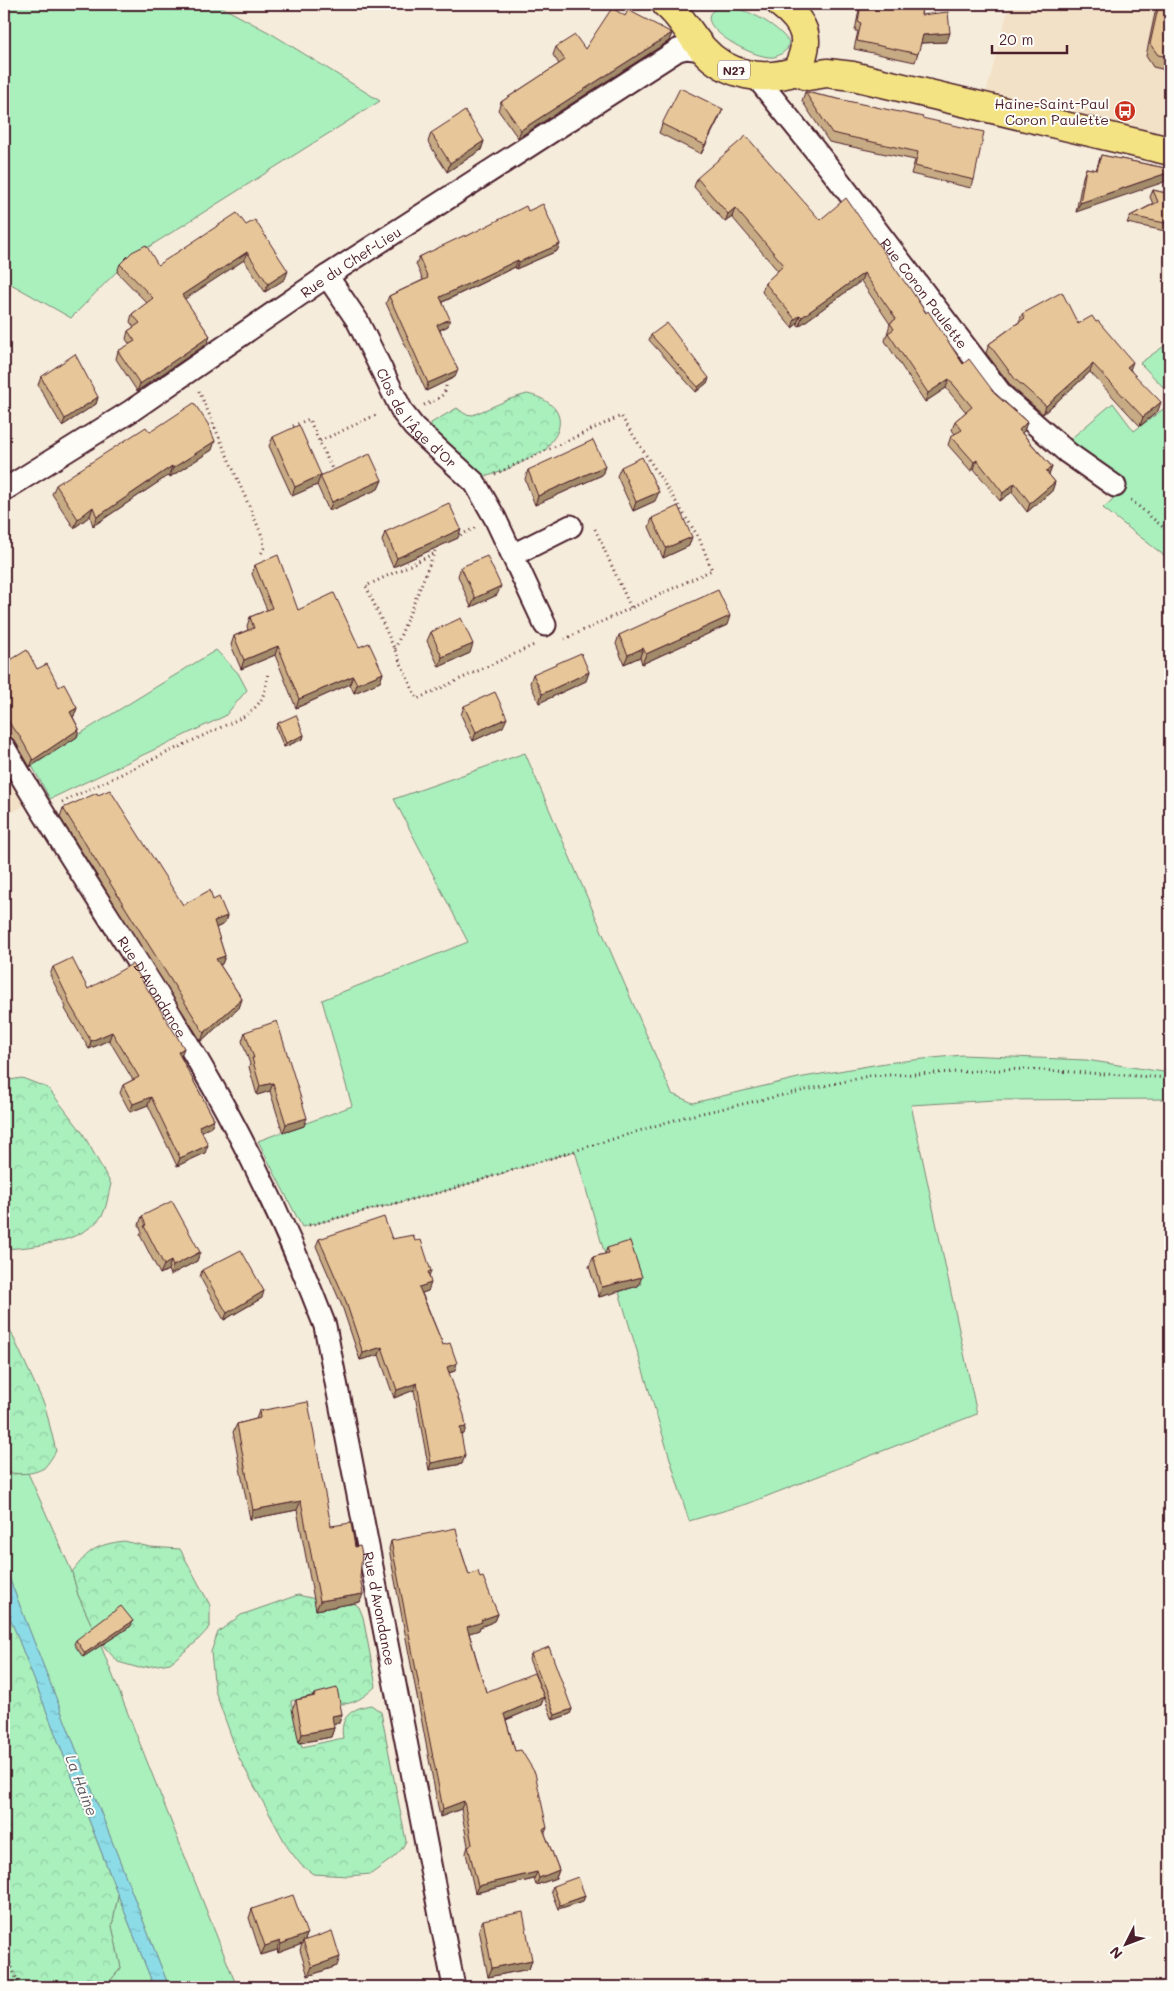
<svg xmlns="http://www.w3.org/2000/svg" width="1174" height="1991" font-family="Mali,sans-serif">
	<defs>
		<pattern id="forest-crowns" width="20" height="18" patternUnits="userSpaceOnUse" patternTransform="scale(1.25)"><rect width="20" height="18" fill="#a9f0bd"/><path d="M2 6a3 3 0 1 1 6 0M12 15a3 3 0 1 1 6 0" fill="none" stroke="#93cda3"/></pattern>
		<pattern id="water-ripples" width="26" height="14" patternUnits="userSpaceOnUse" patternTransform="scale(1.25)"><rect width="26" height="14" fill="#8cdce7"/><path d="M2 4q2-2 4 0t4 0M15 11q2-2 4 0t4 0" fill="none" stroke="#7abcc6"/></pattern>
	</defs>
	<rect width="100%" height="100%" fill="#f6ecdb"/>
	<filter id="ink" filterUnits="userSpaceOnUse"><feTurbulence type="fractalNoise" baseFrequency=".02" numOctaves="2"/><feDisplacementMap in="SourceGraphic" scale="10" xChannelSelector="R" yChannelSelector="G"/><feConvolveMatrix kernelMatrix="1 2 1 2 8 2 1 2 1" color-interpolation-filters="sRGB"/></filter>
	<g filter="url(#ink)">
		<path fill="#f2e1c7" d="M1008,4H1170V151L982,108L1009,6Z
			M4,747L34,800L4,817Z"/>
		<path fill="#a9f0bd" stroke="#7a8874" d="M4,4H216L272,34L380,101L128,260L71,318L4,280Z
			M723,6C746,8 775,23 789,42L787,49C784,52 779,56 774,57C752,60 679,18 723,6Z
			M1170,342V394L1140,363Z
			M1113,403L1134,431L1170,404V530L1168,531L1170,533V560L1103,508L1112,500L1115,486L1061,447Z
			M216,650L238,673L247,690L225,716L50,799L31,764Z
			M525,753L672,1094L693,1103L798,1078L885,1063L962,1055L1086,1060L1170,1073V1099L995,1100L911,1105L977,1414L747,1504L689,1521L619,1292L641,1284L627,1247L605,1255L575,1151L445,1191L302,1227L258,1141L352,1106L322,1000L468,942L394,799Z
			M4,1471L12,1474L28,1473L72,1572L78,1595L99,1641L237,1987H169L4,1565Z
			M118,1895L154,1987H119L109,1982L121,1968L112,1926Z"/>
		<path fill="url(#forest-crowns)" stroke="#7a8874" d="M527,394C544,397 565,409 558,430C556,437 549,443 546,450C534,456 495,477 484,476C469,473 442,441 431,430V423L457,408L465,414L473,415L510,399Z
			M22,1078L48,1088L82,1132L111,1184C108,1194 107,1209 101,1217C81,1243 34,1247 4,1249V1081Z
			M4,1317L45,1406L56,1451C53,1456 48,1464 44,1468C33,1475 15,1475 4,1471Z
			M124,1541L150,1547L180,1549L210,1605V1627L195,1643L170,1663L139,1668L118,1662L99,1641L78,1595L72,1572C89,1550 95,1545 124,1541Z
			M298,1595L324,1601L350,1600L359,1607L363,1617L376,1686C364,1697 352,1707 335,1703L333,1691L291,1701L302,1747L343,1738C339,1717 352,1708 371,1705L381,1712L406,1841L401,1850L393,1858L371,1874L348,1876L313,1874L301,1865L288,1848L239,1758L215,1691L211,1652L218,1632L241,1615Z
			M4,1602L118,1895L112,1926L121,1968L109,1982L87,1978V1987H4Z"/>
		<path fill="url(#water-ripples)" stroke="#72909c" d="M4,1565L169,1987H154L4,1602Z
			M86,1978L109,1982L119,1987H87Z"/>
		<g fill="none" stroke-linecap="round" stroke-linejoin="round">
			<g stroke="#4a1f2b" stroke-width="25">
				<g id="street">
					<path id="s1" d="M756,77L831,170L1003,396L1068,453L1115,486"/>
					<path id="s2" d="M327,276L357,320L403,413L414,427L475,483L495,518L545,625"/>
					<path id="s3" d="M4,490L131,411L327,276L678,50L686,48L703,50"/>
					<path d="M513,555L571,526"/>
					<path id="s4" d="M4,747C75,871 159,987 227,1112C264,1181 297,1253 325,1326L454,1987"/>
				</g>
			</g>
			<g stroke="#4a1f2b" stroke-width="31">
				<path id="primary" d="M666,4C683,18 689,34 703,49C727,76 764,82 796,71C812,42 807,24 781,4
					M796,71L808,76L827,73L853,76L1170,151"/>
			</g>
			<path stroke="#4a1f2b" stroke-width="3" stroke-dasharray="1 4" stroke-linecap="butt" d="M199,391L263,538L264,548L260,556
				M424,405C435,400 447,397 446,383
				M293,426L309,419L332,469
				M320,441L378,414
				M495,474L621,416L699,538L712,570L565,639
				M1131,500L1170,533
				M595,529L631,608
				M456,537L475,528
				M433,554L366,586L417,699L534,645
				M395,649L437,546
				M62,802L245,716C263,703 265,694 268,673
				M309,1225L445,1191L684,1117L869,1076L1023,1069L1170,1078
				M4,1949L20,1987"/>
			<use href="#street" stroke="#fdfcf7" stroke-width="21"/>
			<use href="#primary" stroke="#f4e382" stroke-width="28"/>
		</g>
		<path fill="#c7ab84" stroke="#4a1f2b" d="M452,4H462L459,8Z
			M860,4H922L921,15L947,42L921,43L915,62L854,49L858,31H855Z
			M1159,4H1170V71L1153,67L1146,56L1155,13Z
			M672,33L669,41L518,138L498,110L501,102L559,64L553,55L556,47L585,49Z
			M805,92L922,118L974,180L971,188L911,174L915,160L829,142L802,101Z
			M719,118L701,154L659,133L662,124Z
			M431,133L484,141L481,150L447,172L428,142Z
			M1101,155L1170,169L1076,212L1083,177L1086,168L1096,170Z
			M697,178L820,220L906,284L963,364L1027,422L1024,431L1022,433L1052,467L1049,475L1055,482L1052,491L1027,512L1012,492L1000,501L974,469L971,471L948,445L951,436L955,434L952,430L955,421L966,412L946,388L925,402L885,341L890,324L861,281L799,326L797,324L792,328L762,292L765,283L778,271L732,217L725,222L694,187Z
			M1153,190L1170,194V232L1127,223L1130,216L1153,204L1150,197Z
			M528,211L560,244L557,251L516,269L515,267L443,302L448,326L440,330L455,377L426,391L386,303L389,296L423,280L416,264L419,257L465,237Z
			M246,225L285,279L265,292L244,260L184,299L210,336L207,344L137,391L116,359L118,351L130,345L126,339L128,331L134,327L130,322L132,314L147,303L117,272L120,264L158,265Z
			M1022,314L1078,324L1096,322L1130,369L1158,411L1140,426L1090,372L1043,414L1012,387L986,353L989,344L1019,322Z
			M651,335L708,382L696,392L649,340Z
			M41,377L98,397L96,404L62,426L38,385Z
			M150,432L212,450L170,477L169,475L93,526L90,516L74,528L52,494L56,485Z
			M273,437L321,475L382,480L378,489L329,511L317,485L292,496L269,446Z
			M605,466L602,475L535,505L525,479L528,470Z
			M621,467L655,501L633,511L617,476Z
			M652,518L689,546L663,558L649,527Z
			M385,532L458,538L393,567L382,541Z
			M255,565L298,610L359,647L383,673L380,682L354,693L350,684L296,708L275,655L241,669L231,645L234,636L248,630L247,626L250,617L267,610L252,574Z
			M461,567L497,595L471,607L458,576Z
			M727,625L642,664L640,657L624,664L616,644L619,635Z
			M431,632L470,653L439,667L427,641Z
			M4,664L37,669L59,687L77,708L74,716L73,717L79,729L77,737L30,767L15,741L10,736L4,725Z
			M589,672L586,681L539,703L530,683L533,674Z
			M464,706L503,727L473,741L461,715Z
			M278,723L304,735L303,739L284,747L276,728Z
			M98,795L183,905L213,900L227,916L224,924L216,928L225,956L222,964L220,965L242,999L239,1008L201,1041L60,817L63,808Z
			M53,967L184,1048L180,1056L214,1119L211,1127L202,1131L205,1153L177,1166L148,1105L130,1112L120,1093L123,1085L133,1080L109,1040L89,1049L65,1009L66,1007L50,975Z
			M245,1032L304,1126L283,1133L270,1091L257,1095L249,1067L250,1064L242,1041Z
			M142,1216L200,1252L197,1261L170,1275L168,1270L160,1274L140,1235L142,1232L139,1225Z
			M319,1239H392L415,1241L431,1271L429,1276L428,1291L422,1293L443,1345L455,1371L449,1373L464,1434L461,1435L462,1464L429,1470L414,1390L394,1398L379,1355L360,1360L342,1306L316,1246Z
			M607,1248L638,1286L599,1297L589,1267L593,1257L605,1254Z
			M202,1270L262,1298L224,1320L200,1277Z
			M259,1411L331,1526L360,1577V1602L316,1610L297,1510L250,1519L233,1432L237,1424L256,1419Z
			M391,1541L460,1547L469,1575L480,1578L498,1614L495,1621L480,1627L479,1630L469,1633L486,1692L544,1697L541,1705L506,1720L515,1751L545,1834L559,1870L556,1878L536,1885L534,1879L475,1893L466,1853L468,1846L461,1809L440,1817L389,1549Z
			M131,1626L83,1657L74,1644L76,1640Z
			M531,1654L572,1709L570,1714L553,1720L529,1659Z
			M314,1694L342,1714L339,1723L333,1724L334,1728L331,1737L299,1743L292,1709L296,1700L313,1696Z
			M553,1886L585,1896L583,1901L558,1909L551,1891Z
			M252,1909L307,1934L305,1940L337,1966L308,1976L300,1950L302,1944L278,1953L277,1950L261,1955L249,1918Z
			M483,1920L532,1960L529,1969L488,1977L479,1929Z"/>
		<path fill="#a28b6b" stroke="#4a1f2b" d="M672,33L669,41L518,138L521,130Z
			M950,33L947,42L920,43L923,35Z
			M723,109L719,118L701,154L705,145Z
			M484,141L481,150L447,172L450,163Z
			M1170,172V180L1076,212L1080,203Z
			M735,208L732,217L725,222L728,214Z
			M560,244L557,251L516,269L519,262Z
			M247,252L244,260L179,303L182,295Z
			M518,260L515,267L438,304L440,297Z
			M288,271L285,279L265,292L268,284Z
			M864,273L861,281L799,326L802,317Z
			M800,315L797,324L792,328L795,319Z
			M450,319L448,326L435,332L437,325Z
			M210,336L207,344L137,391L140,384Z
			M1133,362L1130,370L1127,367Z
			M1093,364L1090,372L1043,414L1046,406Z
			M458,370L455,377L426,391L428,383Z
			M709,378L708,382L696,392L698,387Z
			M949,379L946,388L925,402L928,393Z
			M98,397L96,404L62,426L65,419Z
			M1161,402L1158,411L1140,426L1143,417Z
			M1027,422L1024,431L1016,439L1019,430Z
			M215,441L212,450L170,477L173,468Z
			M977,460L974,469L971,471L974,462Z
			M172,466L169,475L93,526L97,517Z
			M605,466L602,475L535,505L538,496Z
			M1052,467L1049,475L1046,471Z
			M321,475L317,485L292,496L295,487Z
			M382,480L378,489L329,511L332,502Z
			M1055,482L1052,491L1027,512L1030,503Z
			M1015,483L1012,492L1000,501L1003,493Z
			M659,492L655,501L633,511L636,502Z
			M93,507L90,516L74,528L78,519Z
			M461,529L458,538L393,567L397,558Z
			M692,537L689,546L663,558L666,548Z
			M501,586L497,595L471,607L475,598Z
			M730,616L727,625L642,664L646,654Z
			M473,644L470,653L439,667L442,657Z
			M278,646L275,655L241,669L244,660Z
			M643,648L640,657L624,664L628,655Z
			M589,672L586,681L539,703L542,694Z
			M383,673L380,682L354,693L357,684Z
			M353,676L350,684L296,708L299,699Z
			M77,708L74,716L67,720L70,712Z
			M507,718L503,727L473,741L476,732Z
			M79,729L77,737L30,767L33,760Z
			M304,735L303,739L284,747L286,743Z
			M227,916L224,924L211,930L214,921Z
			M225,956L222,964L213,967L216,959Z
			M242,999L239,1008L201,1041L204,1033Z
			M112,1032L109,1040L89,1049L91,1041Z
			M184,1048L181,1056L175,1060L178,1052Z
			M273,1083L270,1091L257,1095L260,1086Z
			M151,1097L148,1105L130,1112L133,1104Z
			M307,1118L304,1126L283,1133L286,1124Z
			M214,1119L211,1127L196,1134L199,1126Z
			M208,1145L205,1153L177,1166L180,1158Z
			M200,1252L197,1261L170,1275L173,1266Z
			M171,1261L168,1270L160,1274L164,1265Z
			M642,1277L638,1286L599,1297L602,1287Z
			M431,1283L428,1291L416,1295L419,1287Z
			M264,1291L262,1298L224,1320L227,1313Z
			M382,1347L379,1355L360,1360L363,1353Z
			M457,1363L455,1371L444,1374L447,1367Z
			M417,1383L414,1390L394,1398L397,1390Z
			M466,1427L464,1434L457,1435L460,1428Z
			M465,1456L462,1464L429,1470L431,1463Z
			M301,1501L297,1510L250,1519L253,1510Z
			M363,1594L360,1602L316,1610L320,1601Z
			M498,1614L495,1621L480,1627L479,1630L464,1635L467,1627L481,1620Z
			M133,1621L131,1626L83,1657L85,1653Z
			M544,1697L541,1705L501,1722L504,1714Z
			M572,1709L570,1714L553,1720L555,1715Z
			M342,1714L339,1723L329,1725L332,1716Z
			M334,1728L331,1737L299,1743L302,1734Z
			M464,1801L461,1809L440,1817L443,1809Z
			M547,1828L544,1835L543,1829Z
			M559,1870L556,1878L536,1885L539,1878Z
			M537,1872L534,1879L475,1893L478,1886Z
			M585,1896L583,1901L558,1909L560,1905Z
			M307,1934L304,1943L303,1941L302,1944L278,1953L281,1944Z
			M280,1941L277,1950L261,1955L265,1946Z
			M340,1957L337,1966L308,1976L312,1967Z
			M532,1960L529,1969L488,1977L492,1968Z"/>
		<path fill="#e7c799" stroke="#4a1f2b" d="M861,4H922L921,15L948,12L950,33L923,35L918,54L857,41L861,23L858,22Z
			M1159,4H1170V57L1158,55L1150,44Z
			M612,8L625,16L628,10L672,33L521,130L501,102L565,60L556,47L575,35L585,49Z
			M680,88L723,109L705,145L662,124Z
			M805,92L923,117L922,118L984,132L974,180L915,166L918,152L832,133Z
			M465,111L484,141L450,163L431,133Z
			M746,136L820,220L846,198L906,284H907L926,313L928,311L963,364L969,359L996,395L1027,422L1019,430L1052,467L1046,471L1055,482L1030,503L1015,483L1003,493L977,460L974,462L951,436L962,430L955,421L972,407L949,379L928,393L888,333L894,329L890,323L896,319L864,273L802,317L800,315L795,319L765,283L784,265L735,208L728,214L697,178Z
			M1101,155L1170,169V172L1080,203L1086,168L1097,170Z
			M1153,190L1170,194V224L1130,216L1158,202Z
			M543,204L560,244L519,262L518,260L440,297L450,319L437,325L458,370L428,383L389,296L428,278L419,257L465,235V237L526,206L528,211Z
			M237,213L246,225L255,220L288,271L268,284L247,252L182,295L210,336L140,384L118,351L135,341L128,331L140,323L132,314L153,298L120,264L132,252L146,245L158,265Z
			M1062,292L1078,324L1092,316L1096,322L1098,321L1133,362L1127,367L1161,402L1143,417L1093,364L1046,406L1015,379L989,344L1025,318L1022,314Z
			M667,323L709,378L698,387L651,335Z
			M75,354L98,397L65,419L41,377Z
			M194,403L208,424L215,441L173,468L172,466L97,517L93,507L78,519L56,485L146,427L150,432Z
			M299,425L321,475L295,487L273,437Z
			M593,440L605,466L538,496L528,470Z
			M370,454L382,480L332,502L320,476Z
			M642,457L659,492L636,502L621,467Z
			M449,503L461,529L397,558L385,532Z
			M678,506L692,537L666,548L652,518Z
			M278,555L298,610L334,593L359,647L369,643L383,673L357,684L353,676L299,699L278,646L244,660L234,636L254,628L250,617L272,608L255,565Z
			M487,556L501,586L475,598L461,567Z
			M718,590L730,616L646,654L643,648L628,655L619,635Z
			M461,618L473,644L442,657L431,632Z
			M27,650L37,669L47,664L59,687L64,684L77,708L70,712L79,729L33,760L18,733L13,729L4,712V664Z
			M581,653L589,672L542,694L533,674Z
			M495,692L507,718L476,732L464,706Z
			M296,715L304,735L286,743L278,723Z
			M110,790L183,905L210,890L213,900L219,897L227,916L214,921L225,956L216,959L242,999L204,1033L63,808L97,793L98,795Z
			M72,958L88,989L132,964L184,1048L178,1052L214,1119L199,1126L208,1145L180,1158L151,1097L133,1104L123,1085L139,1077L112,1032L91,1041L68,1001L69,1000L53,967Z
			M277,1021L307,1118L286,1124L273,1083L260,1086L252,1058H254L245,1032Z
			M172,1201L200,1252L173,1266L171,1261L164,1265L144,1226L146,1225L142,1216Z
			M384,1217L392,1239L413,1235L415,1241L421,1240L431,1271L428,1272L431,1283L419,1287L443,1345L450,1343L457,1363L447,1367L464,1415L466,1427L460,1428L465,1456L431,1463L417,1383L397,1390L382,1347L363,1353L345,1299L319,1239Z
			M630,1241L642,1277L602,1287L593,1257L609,1253L607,1248Z
			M241,1250L264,1291L227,1313L202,1270Z
			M308,1402L331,1526L351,1523L355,1547L360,1546L362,1554L360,1577L363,1594L320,1601L301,1501L253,1510L237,1424L260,1418L259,1411Z
			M456,1528L460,1547L469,1575L478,1571L480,1578L483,1577L498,1614L481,1620L482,1622L467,1627L486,1692L534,1673L544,1697L504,1714L515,1751L521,1750L535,1773L547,1828L543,1829L559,1870L539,1878L537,1872L478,1886L468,1846L472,1844L464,1801L443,1809L391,1541Z
			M121,1606L133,1621L85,1653L76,1640Z
			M549,1647L572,1709L555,1715L531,1654Z
			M337,1688L342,1714L332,1716L334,1728L302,1734L296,1700L315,1696L314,1694Z
			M578,1877L585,1896L560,1905L553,1886Z
			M293,1895L307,1934L281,1944L280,1941L265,1946L252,1909Z
			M523,1912L532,1960L492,1968L483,1920Z
			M332,1931L340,1957L312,1967L303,1941Z"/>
	</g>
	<defs>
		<g id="bus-disc" transform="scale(1.125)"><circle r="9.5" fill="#c8321e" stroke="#fdfcf7"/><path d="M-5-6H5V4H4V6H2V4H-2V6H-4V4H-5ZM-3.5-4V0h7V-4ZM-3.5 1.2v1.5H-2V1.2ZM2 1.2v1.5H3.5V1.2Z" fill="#fff"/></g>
	</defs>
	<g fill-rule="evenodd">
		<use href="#bus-disc" x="1125" y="111"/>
	</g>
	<g text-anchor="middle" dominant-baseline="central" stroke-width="4" stroke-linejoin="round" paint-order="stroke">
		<rect fill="#fdfcf7" stroke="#806168" stroke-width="1" x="718" y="60.5" width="32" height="19" rx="4"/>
		<g font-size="12" font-weight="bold" fill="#4a1f2b">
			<text x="734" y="70">N27</text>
		</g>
		<g font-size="14" fill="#4a1f2b" stroke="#fdfcf7" text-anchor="end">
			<text x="1109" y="103">Haine-Saint-Paul<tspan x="1109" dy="16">Coron Paulette</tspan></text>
		</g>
		<g font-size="14" fill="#4a1f2b" stroke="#fdfcf7">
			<text stroke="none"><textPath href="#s3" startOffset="415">Rue du Chef-Lieu</textPath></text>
			<text stroke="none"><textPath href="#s1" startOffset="274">Rue Coron Paulette</textPath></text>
			<text stroke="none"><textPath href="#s2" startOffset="169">Clos de l'Âge d'Or</textPath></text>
			<text stroke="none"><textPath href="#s4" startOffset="282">Rue D'Avondance</textPath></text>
			<text stroke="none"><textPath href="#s4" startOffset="951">Rue d'Avondance</textPath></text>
		</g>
		<g font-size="15" font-style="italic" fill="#5e5863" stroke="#fdfcf7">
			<text transform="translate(82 1785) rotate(69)">La Haine</text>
		</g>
	</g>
	<rect width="1174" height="1991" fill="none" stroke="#fdfcf7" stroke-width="20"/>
	<rect x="10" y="10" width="1154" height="1971" fill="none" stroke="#4a1f2b" stroke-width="2" filter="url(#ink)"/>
	<g transform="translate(1126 1944) rotate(228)" stroke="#fdfcf7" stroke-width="4" paint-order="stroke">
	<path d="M0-4L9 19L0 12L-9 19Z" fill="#4a1f2b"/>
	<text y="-8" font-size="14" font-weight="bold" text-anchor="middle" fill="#4a1f2b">N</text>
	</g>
	<path d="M992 45v8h75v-8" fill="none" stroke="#4a1f2b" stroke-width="2.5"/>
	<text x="999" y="45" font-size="15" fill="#4a1f2b" stroke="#fdfcf7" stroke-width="4" paint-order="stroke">20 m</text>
</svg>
